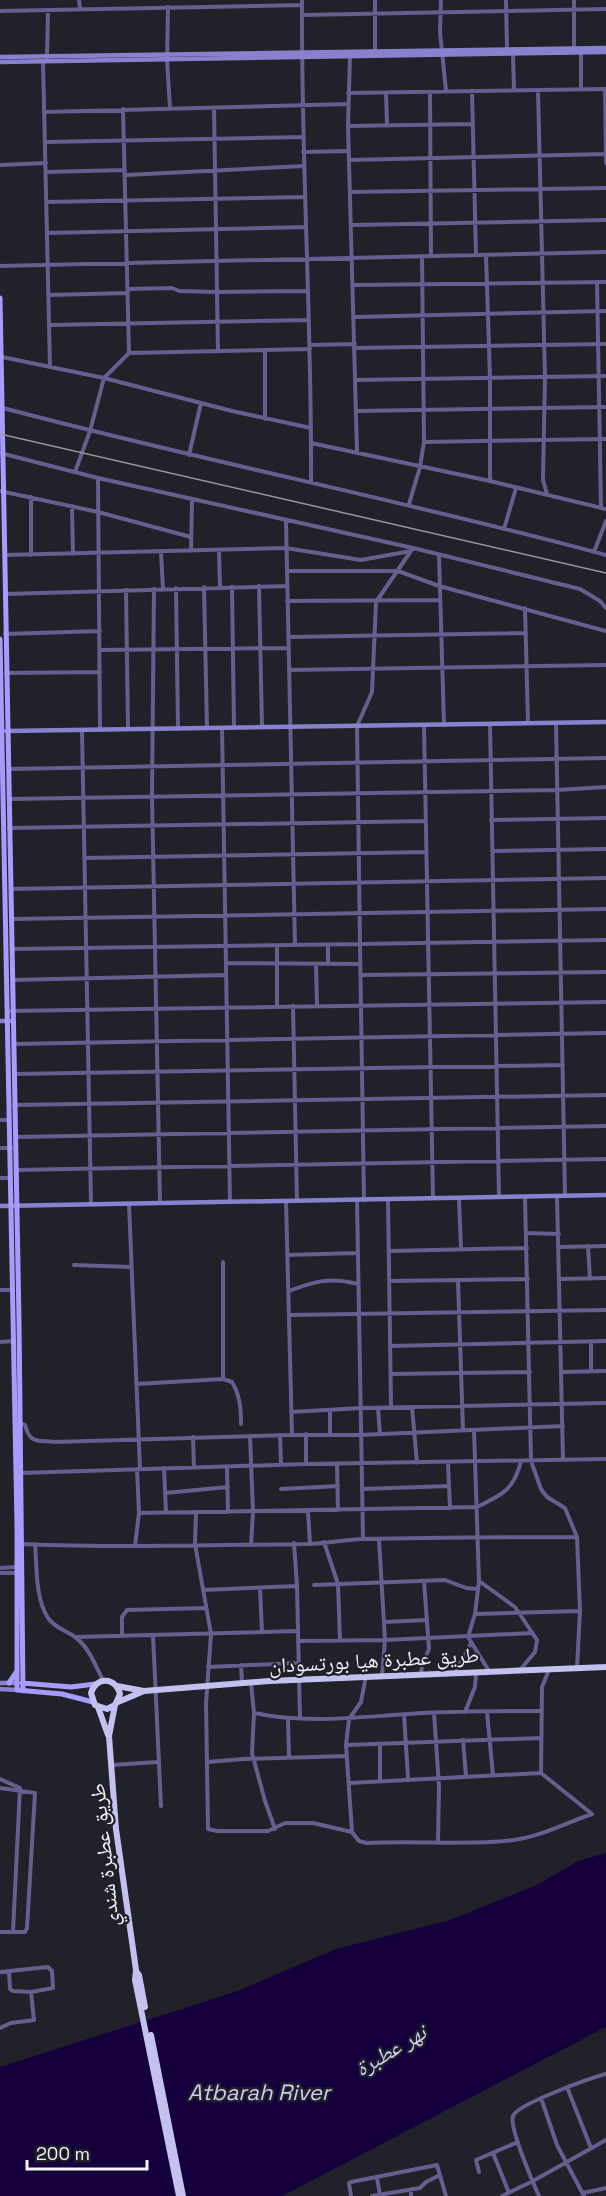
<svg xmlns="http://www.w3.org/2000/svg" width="606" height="2196" font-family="'Space Grotesk','Noto Naskh Arabic',sans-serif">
	<rect width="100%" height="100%" fill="#212129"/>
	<path fill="#15003d" d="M606,1853V2027L282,2196H0V2067L235,1992L336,1949L450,1920L537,1885L578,1861Z"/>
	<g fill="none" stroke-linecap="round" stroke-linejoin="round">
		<path stroke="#645f8f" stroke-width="4" d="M79,0L80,9
			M302,0C301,161 312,322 311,482
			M375,0V52
			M441,0L440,32L446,91
			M506,0L507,49
			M574,0V48
			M168,7L167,60L170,108
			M0,11L302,5
			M302,15L606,9
			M581,53V89
			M513,54L514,90
			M350,56L348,126L357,452
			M47,57L48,10
			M43,62L50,367
			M605,89L606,163
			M538,90L545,377L543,480L547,494
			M472,91L476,255
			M430,92L431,256
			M348,93L606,89
			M386,93L387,125
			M214,108L218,352
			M123,109L129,353
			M45,112L348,104
			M348,126L473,124
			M45,142L303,137
			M303,152L349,151
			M349,160L606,154
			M0,165L46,163
			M46,172L125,170
			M126,175L304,166
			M350,192L606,188
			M46,202L305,197
			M352,225L606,220
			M47,233L306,227
			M486,255L490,378V481
			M0,266C202,260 404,255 606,252
			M597,282L601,508
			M354,285L606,282
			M128,289L172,288L179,291L217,292L308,291
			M48,295L128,293
			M355,317L606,311
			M49,325L309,320
			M310,345L355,344
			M355,348L606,344
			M265,351V419
			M2,357L104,378L232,411L311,428
			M356,380L606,376
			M3,408C203,461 406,501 606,555
			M357,411L606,407
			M424,442L606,439
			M311,443L490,481L606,509
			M0,453L98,478L413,548L580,589L600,601L606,608
			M189,455L201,403
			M75,472L90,431L104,378L129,353L310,349
			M98,478L100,730
			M0,491L98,512L191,537
			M31,497V555
			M409,504L420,467L424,442L422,256
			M72,506L73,554
			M286,521L295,945
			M504,529L516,488
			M219,550L220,587
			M191,551L192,499
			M161,552L163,589
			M594,552L606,521
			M5,555L286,548L361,560L411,551
			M439,555L444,725
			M287,571H398L439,586L606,631
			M259,586L262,727
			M204,587L207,728
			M232,587L234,728
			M176,588L178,729
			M154,589L152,796L160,1203
			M126,590L128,729
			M5,594L287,586
			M287,601L440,600
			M525,608L528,723
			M5,634L100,631
			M288,637L526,633
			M100,650L288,648
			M289,670L606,665
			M6,673L100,672
			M556,723L565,1196
			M490,724L499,1197
			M424,725L433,1198
			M222,728L230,1202
			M82,730L91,1204
			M8,769L606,758
			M9,799L557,790L606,787
			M491,820L606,818
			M9,828L425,821
			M492,851L606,849
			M84,858L426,852
			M11,889L606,878
			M12,919L606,909
			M328,945V964
			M277,946V1006
			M12,949L360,944L357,726L372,692L376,602L413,548
			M226,963L360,964
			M316,965L317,1006
			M360,975L606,972
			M13,980L226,975
			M293,1006L297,1201
			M8,1011L606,1002
			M14,1044L606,1033
			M14,1074L563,1065
			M14,1105L606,1095
			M0,1120H10
			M15,1137L606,1126
			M0,1148H11
			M16,1170L606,1159
			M0,1178H11
			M557,1196L563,1460
			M525,1197L531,1461L541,1489L547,1497L565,1508L577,1537L580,1611L577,1668
			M459,1198L461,1249
			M357,1200L363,1539
			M364,1200L360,944L606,940
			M388,1200L391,1407
			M286,1201L292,1435
			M129,1204L140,1469
			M527,1233L559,1234
			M588,1246L590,1279
			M559,1247L606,1246
			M390,1251L527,1248
			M287,1255L357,1253
			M223,1262V1379
			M74,1265L131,1267
			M560,1279L606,1278
			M390,1281L528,1279
			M458,1281L463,1430
			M0,1290H13
			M289,1291C315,1281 330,1277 358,1284
			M290,1315L606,1310
			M0,1342L14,1341
			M391,1346L606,1341
			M591,1371V1342
			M562,1372L606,1371
			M391,1374L530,1372
			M136,1384L223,1379L232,1382C240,1395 241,1409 241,1424
			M412,1407L417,1463
			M378,1408L380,1434
			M330,1410V1434
			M291,1412L361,1408L606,1403
			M19,1423L25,1425C30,1444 37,1440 55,1442L292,1435H360L563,1426
			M474,1430L479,1581L475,1614L468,1637L489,1671
			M306,1434V1464
			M280,1435L281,1464
			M250,1436L253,1512L251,1545
			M193,1437L194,1467
			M448,1463L450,1508
			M337,1464L338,1510
			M227,1467L228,1512
			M164,1468L166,1513
			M21,1473L306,1464L606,1459
			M281,1489L338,1486
			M362,1489L449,1486
			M165,1493L228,1487
			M308,1511L310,1544
			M139,1513L477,1507C502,1495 514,1490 521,1461
			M196,1513L195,1544L211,1634L206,1703L208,1829L217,1831H268L285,1823H313L352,1832L359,1841L367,1843C416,1840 466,1846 514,1840C542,1836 566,1823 592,1814L541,1773
			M379,1540L385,1640L382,1676
			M324,1542L338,1584L340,1640
			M294,1543L297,1586L300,1718
			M22,1544C118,1548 214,1545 309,1544C327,1543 345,1540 363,1539C435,1537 506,1537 577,1537
			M35,1544C37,1567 35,1598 48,1618C55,1628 65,1630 75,1637C89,1647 95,1665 103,1680
			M135,1546L139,1513L137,1469
			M0,1568L17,1567
			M0,1573H17
			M479,1581L515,1607L537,1640L535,1652L520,1670
			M314,1585L445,1580L466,1588L478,1589
			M260,1588L262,1632
			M203,1590L297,1586
			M475,1614L580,1611
			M384,1622L427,1620
			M153,1635L161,1806
			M122,1636V1617L127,1610L206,1608
			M75,1637L298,1631
			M298,1641L385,1640L533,1633
			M241,1665L242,1683
			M208,1667L297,1663
			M455,1673L471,1643
			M421,1674L422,1665L429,1649L424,1581
			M251,1683L254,1713L252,1753L265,1801L275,1829
			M465,1712L475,1687L476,1673
			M487,1712L493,1775
			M254,1713C306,1724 358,1717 409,1714C453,1711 498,1711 542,1711
			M434,1713L439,1786L438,1842
			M404,1714L408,1778
			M288,1718L289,1757
			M463,1740L466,1776
			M380,1744V1780
			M346,1745L541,1738
			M208,1762L243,1759L347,1756
			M112,1765L158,1762
			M0,1779L20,1788L13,1932
			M349,1783L541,1773L542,1687L549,1670
			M0,1788L35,1793L27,1928L25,1932H0
			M352,1832L346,1745L349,1719L361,1702L366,1676
			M0,1972L48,1967L52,1971L53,1988L31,1992L13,1991L10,1989L9,1971
			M0,2028L11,2023L34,2020L31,1992
			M567,2087L591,2148
			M541,2098L557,2145L584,2196
			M493,2153L509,2193
			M479,2172L476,2160L518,2142
			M377,2178L380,2195
			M411,2189V2196
			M583,2193L606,2188
			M351,2196L349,2183L351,2182L437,2165L446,2196
			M372,2196L420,2188L426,2182L440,2175
			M502,2196L533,2181L606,2140
			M539,2196C533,2183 509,2127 513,2116C517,2104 591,2078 606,2074"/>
		<path stroke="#8a81ce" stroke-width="4.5" d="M0,57L606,48
			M0,62L606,52
			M6,731L606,722
			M0,1021H13
			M0,1206L606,1195
			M0,1683H17
			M0,1689L17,1690"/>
		<path stroke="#a79cfe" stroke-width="5" d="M0,298L19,1320L23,1691
			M0,639L17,1524V1690L62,1694L93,1702
			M9,1683L17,1671
			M22,1683L71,1687L95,1684"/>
		<path stroke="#c4c1f0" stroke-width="6" d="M117,1686L144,1691
			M118,1702L144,1691L269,1681L606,1667
			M115,1705L107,1709L95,1705L91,1693C96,1676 116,1677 120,1694L115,1705L109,1736L116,1829L136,1970L135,1980L179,2196
			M98,1707L108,1735
			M136,1971L139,1975L145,2007
			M151,2035L183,2196"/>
		<path stroke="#98979e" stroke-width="1.5" d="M0,434L606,573"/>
	</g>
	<g text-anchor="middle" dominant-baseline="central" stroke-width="4.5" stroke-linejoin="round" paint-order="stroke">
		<g font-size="21" fill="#f4f3f9" stroke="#212129">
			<text transform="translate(374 1660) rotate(-3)">طريق عطبرة هيا بورتسودان</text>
			<text transform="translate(104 1855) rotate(-96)">طريق عطبرة شندي</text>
		</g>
		<g font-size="22" font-style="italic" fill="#ceccf3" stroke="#212129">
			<text transform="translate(390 2050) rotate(-31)">نهر عطبرة</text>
			<text x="259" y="2092">Atbarah River</text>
		</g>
	</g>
	<path d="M27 2160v9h120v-9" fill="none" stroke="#f4f3f9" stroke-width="3"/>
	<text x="36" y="2160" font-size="18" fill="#f4f3f9" stroke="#212129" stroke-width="4.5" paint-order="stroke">200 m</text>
</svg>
